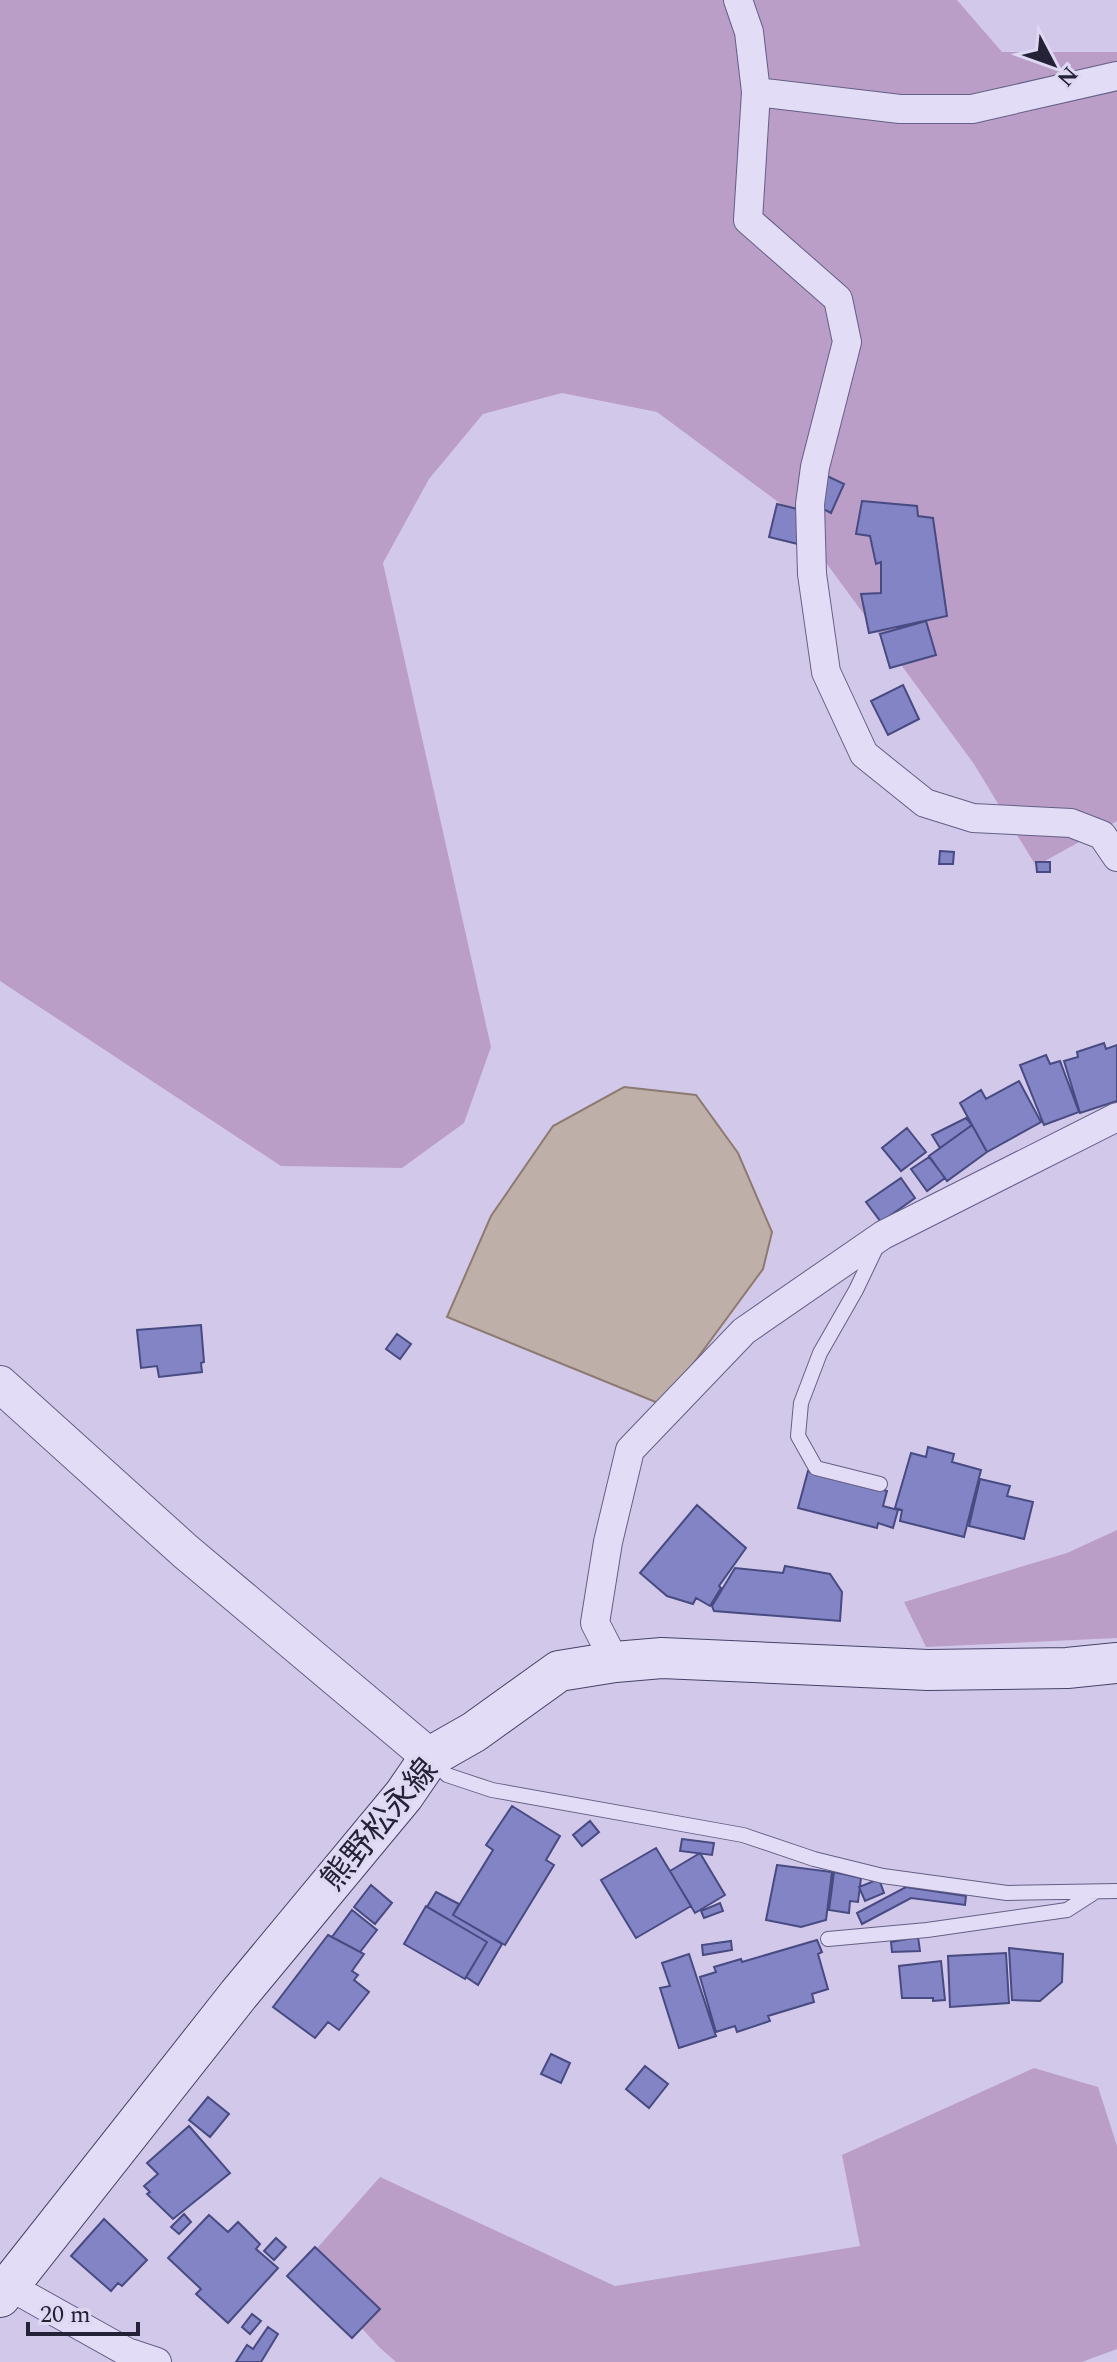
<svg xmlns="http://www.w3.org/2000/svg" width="1117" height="2362" font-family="Spectral,'Noto Sans JP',serif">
	<rect width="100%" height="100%" fill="#d2c9ea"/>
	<path fill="#ba9ec8" d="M0,0H957L1002,52H1117V821L1036,866L974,764L785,507L657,412L562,393L483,414L429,479L383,563L491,1047L464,1123L402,1168L281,1166L0,981Z
		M1117,1530V1638L926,1647L904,1602L1067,1553Z
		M1034,2068L1098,2087L1117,2146V2349L1082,2362H396L379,2347L303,2264L380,2177L615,2286L860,2246L842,2155Z"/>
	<path fill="#bfafa9" stroke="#8d7a71" stroke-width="2" d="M624,1087L696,1095L738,1153L772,1232L763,1269L663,1405L447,1317L491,1216L553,1126Z"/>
	<path fill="#8384c5" stroke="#484a82" stroke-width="2" d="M827,476L844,484L831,513L814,504Z
		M862,501L917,506L918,516L933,518L947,616L869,633L861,594L881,593V562L876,564L870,536L856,534Z
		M777,504L818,514L810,547L769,537Z
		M926,621L936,655L890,668L880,634Z
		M903,685L919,719L888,735L871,701Z
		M940,851L954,852L953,864H939Z
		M1036,862H1050V872H1037Z
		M1104,1043L1106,1049L1117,1045V1101L1080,1113L1064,1061L1078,1057L1077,1052Z
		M1046,1055L1050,1064L1060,1061L1079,1112L1044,1125L1020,1065Z
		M1019,1081L1041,1122L987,1152L960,1103L981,1090L986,1099Z
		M966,1118L972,1125L940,1148L932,1135Z
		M972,1125L987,1152L947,1181L929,1156Z
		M907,1128L926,1152L901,1171L882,1148Z
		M929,1157L945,1178L927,1191L911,1169Z
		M901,1178L915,1198L881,1222L866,1202Z
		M201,1325L204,1362L201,1363L202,1372L159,1377L157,1366L141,1368L137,1330Z
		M397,1334L411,1344L400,1359L386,1349Z
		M928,1447L954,1454L952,1462L981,1470L964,1537L900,1521L902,1510L895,1508L911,1453L926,1457Z
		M808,1471L887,1491L883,1506L898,1510L893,1528L878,1523L877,1528L798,1508Z
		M980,1479L1010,1486L1007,1496L1033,1502L1024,1539L969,1526Z
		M697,1505L746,1548L719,1586L721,1588L710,1606L696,1598L693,1604L667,1596L640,1573Z
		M785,1566L830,1574L842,1592L840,1621L714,1611L712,1606L735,1568L783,1573Z
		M512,1806L560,1836L546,1860L554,1865L505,1945L453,1915L493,1850L486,1845Z
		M590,1821L599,1832L582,1846L573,1835Z
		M682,1839L714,1843L712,1855L680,1851Z
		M656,1848L691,1906L636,1938L601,1880Z
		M700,1853L725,1895L695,1913L670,1871Z
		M777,1865L832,1872L826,1920L801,1927L766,1920Z
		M834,1872L861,1878L858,1902L850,1901L849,1913L829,1910Z
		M879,1879L884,1893L865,1901L859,1887Z
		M371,1885L392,1903L375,1924L354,1907Z
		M906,1887L966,1896L965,1905L911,1898L862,1924L857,1913Z
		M436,1892L459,1904L453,1915L502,1944L478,1985L466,1977L487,1942L427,1907Z
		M720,1903L723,1911L704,1918L701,1911Z
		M426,1906L487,1942L465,1979L404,1944Z
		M352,1910L377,1930L360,1952L332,1937Z
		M328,1935L364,1954L352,1971L358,1975L354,1980L369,1992L339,2030L328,2022L315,2038L273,2007Z
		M918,1937L920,1951L892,1952L891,1942Z
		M817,1940L822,1952L818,1954L828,1989L812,1994L814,2002L768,2016L770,2021L737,2032L735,2026L716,2032L700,1977L716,1972L714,1967L741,1959L742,1962Z
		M731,1941L732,1950L703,1955L702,1945Z
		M1009,1948L1063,1954L1062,1982L1040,2001L1012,2000Z
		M1006,1953L1009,2003L950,2007L948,1956Z
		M689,1954L716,2036L679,2048L660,1988L670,1986L662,1963Z
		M941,1961L945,2000L933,2001V1998H902L899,1966Z
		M551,2054L570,2063L561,2083L541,2074Z
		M645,2066L668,2084L649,2108L626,2089Z
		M208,2097L229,2114L210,2137L189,2120Z
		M189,2126L230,2173L173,2219L147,2194L150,2192L144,2186L158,2174L147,2163Z
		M184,2214L191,2222L179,2234L171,2227Z
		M209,2215L228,2232L238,2222L260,2244L256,2249L278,2268L228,2323L196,2294L201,2289L168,2258Z
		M104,2219L147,2260L122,2286L118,2283L111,2291L71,2256Z
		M276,2238L286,2247L274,2260L264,2251Z
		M315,2247L380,2309L352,2338L287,2276Z
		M252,2314L261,2321L250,2334L242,2327Z
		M268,2327L278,2334L261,2362H236L247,2345L253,2349Z"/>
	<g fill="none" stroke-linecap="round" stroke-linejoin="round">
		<g stroke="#636085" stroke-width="16">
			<path id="service" d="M877,1246L856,1290L820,1353L801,1403L798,1436L816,1468L880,1484
				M433,1760L447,1775L492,1790L743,1835L814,1859L883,1876L1007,1893L1117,1891
				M828,1939L927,1930L1067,1910L1095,1892"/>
		</g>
		<g stroke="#636085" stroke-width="30">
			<path id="minor" d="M738,0L749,32L756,92L748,220L838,299L847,342L815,467L810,504L812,574L826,672L864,754L925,803L973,818L1071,823L1102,835L1117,857
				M756,92L900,109H972L1117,76
				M615,1662L595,1623L608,1542L630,1450L744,1331L883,1235L1117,1117
				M9,2286L127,2352L157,2362"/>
		</g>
		<g stroke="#636085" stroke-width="38">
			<path id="tertiary" d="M0,1384L185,1551L430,1757"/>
		</g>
		<g stroke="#454367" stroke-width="42">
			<path id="secondary" d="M0,2297L239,1994L404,1795L430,1757L474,1732L559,1671L615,1662L662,1658L928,1670L1067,1668L1117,1663"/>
		</g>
		<use href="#service" stroke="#e3dcf6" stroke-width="14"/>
		<use href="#minor" stroke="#e3dcf6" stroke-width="28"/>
		<use href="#tertiary" stroke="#e3dcf6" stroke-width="36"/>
		<use href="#secondary" stroke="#e3dcf6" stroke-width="40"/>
	</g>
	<g text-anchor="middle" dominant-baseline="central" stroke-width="6" stroke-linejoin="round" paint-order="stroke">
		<g font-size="32" fill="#232237" stroke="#dfd8f3">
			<text transform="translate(380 1825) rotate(-50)">熊野松永線</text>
		</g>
	</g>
	<g transform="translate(1053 64) rotate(131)" stroke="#dfd8f3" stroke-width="6" paint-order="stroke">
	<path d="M0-6L14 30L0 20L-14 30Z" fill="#232237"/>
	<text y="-12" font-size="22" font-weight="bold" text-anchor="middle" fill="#232237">N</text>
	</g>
	<path d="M28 2322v12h110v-12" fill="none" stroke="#232237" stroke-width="4"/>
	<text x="40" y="2322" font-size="24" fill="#232237" stroke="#dfd8f3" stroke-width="6" paint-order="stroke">20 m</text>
</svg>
